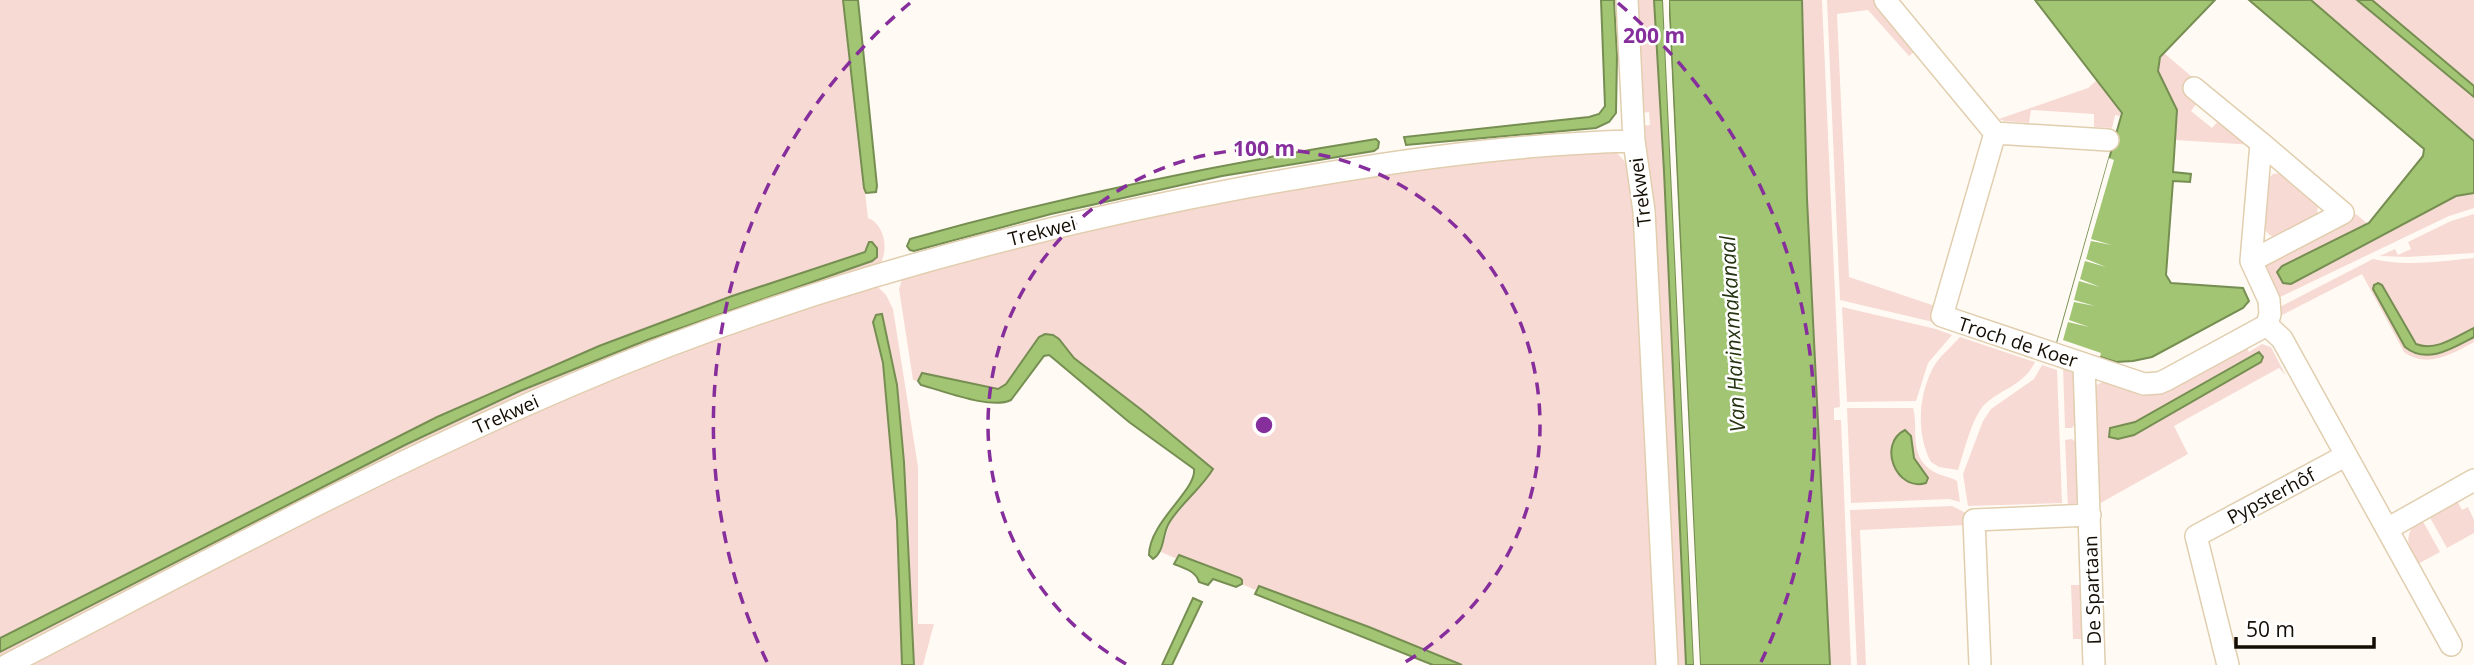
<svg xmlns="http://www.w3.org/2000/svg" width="2474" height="665" font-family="'Open Sans',sans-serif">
	<rect width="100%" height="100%" fill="#fffbf4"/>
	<path fill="#f8dad4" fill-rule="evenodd" d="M0,0H843L868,218C885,224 890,253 878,267L754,311L0,658V652L407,444L520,391L647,340L872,261L877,256V248L868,244L866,252L732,296L437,417L0,638Z
		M1630,0H1654L1664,171L1686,665H1672L1639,126L1650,125L1649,112L1642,113Z
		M1802,0H1822L1840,407L1834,408V420H1841L1851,665H1830L1807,199Z
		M1827,0H1875L1916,50L1909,56L1868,10L1837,14L1849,277L1938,307L1933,322L1840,300Z
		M2311,0H2357L2474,97V141Z
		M2372,0H2474V86Z
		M2164,53L2191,76L2189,91L2199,100L2191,111L2212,128L2221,118L2254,145L2175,140C2176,131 2178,120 2177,111C2174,92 2147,71 2164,53Z
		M2097,80L2121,112L2120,116L2115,115L2112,128L2094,127V114L2031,110L2029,123L2004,121L1999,119L2088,88Z
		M1616,152L1631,168L1662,665H1462L1369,627L1259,586L1255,590L1242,584V580L1179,555L1177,559L1161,552L1170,522L1209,475V465L1074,358L1053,335L1039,337L1006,384L998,389L919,376L918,381L913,380L899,289L902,279L909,274L1053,232L1328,178L1529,153Z
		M2283,173L2318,203L2317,216L2278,238C2254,235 2265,198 2267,180L2273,174Z
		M2474,193V208L2449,216L2278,298L2265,271L2267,263L2273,258L2356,214L2368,224L2282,266L2291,284L2456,196Z
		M2474,214V253L2407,257L2380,256L2395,249L2398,255L2411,249L2408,242L2451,221Z
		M2474,258V328L2438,345L2423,347L2412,340L2382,285L2405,347L2445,352L2474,337V342C2452,354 2427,369 2404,352L2362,274L2278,317V308L2373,259C2405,267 2442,261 2474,258Z
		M875,284L886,295L893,309L918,467V624H934L923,665H914L904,462L897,385L882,314L873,323L883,363L897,521L902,665H17L370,484L668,352Z
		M1842,307L1936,329L1952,335L1928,363L1916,401L1847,402Z
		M1960,337L2035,362C2024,385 2003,388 1985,404C1972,417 1964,452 1958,470L1939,467L1931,462C1916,434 1918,395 1934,366C1940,356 1952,346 1960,337Z
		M2262,344L2271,347L2286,376L2279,368L2174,426L2188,454L2097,505L2095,386C2108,375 2128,387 2143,392L2246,346L2249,352ZM2259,352L2263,357L2261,362L2134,435L2108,430L2135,422Z
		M2042,365L2057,370L2062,503L1968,506L1963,474L1983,421L1991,409L2034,379Z
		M2063,365L2075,373L2078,421L2072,428H2065Z
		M1847,408H1913C1919,429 1908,454 1931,470C1939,476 1949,476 1957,481L1960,502L1949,499L1851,503Z
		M2072,439L2079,445V502L2068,508L2065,440Z
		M2456,499L2462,510L2468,507L2474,520V533L2447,548L2428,514Z
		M1952,506L1966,513L1967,525L1860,530L1866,665H1857L1850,510Z
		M2421,518L2440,552L2416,565C2407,547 2403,532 2421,518Z
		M2071,585H2084L2086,639H2073Z"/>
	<path fill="#a1c573" stroke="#768e52" stroke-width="2" d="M843,0H858L877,186L876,192L866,193L864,188Z
		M1601,0H1614L1617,55L1616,113L1609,122L1596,128L1406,145L1404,137L1589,117L1599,114L1605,106Z
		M1654,0H1663L1694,665H1686L1664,171Z
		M1669,0H1802L1807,199L1830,665H1700Z
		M2035,0H2215L2160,57L2158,71L2177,110L2173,172L2191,174L2190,182L2173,181L2166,275L2171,283L2243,288L2249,301L2243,308L2152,357L2133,361L2116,362L2057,343L2122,113Z
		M2249,0H2311L2474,141V193L2456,196L2291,284L2283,283L2277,272L2282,266L2369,223L2423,156L2424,149Z
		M2357,0H2372L2474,86V97Z
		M1376,139L1379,142L1378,148L1374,151L1222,176L1051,214L914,251L910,250L907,246L910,239C1063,196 1219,164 1376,139Z
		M869,242H872L877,248V257L872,261L647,340L520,391L407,444L0,652V638L437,417L599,346L732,296L865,252Z
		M2378,283L2382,285L2416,344C2436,352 2457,336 2474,328V337C2453,348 2427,365 2405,347L2373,289L2374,285Z
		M882,314L897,385L904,462L914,665H902L897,521L883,363L873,322L876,315Z
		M1045,334L1053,335L1059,339L1074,358L1143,411L1213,469C1201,489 1181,503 1169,523C1162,535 1165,551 1153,559L1149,555C1149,522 1197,490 1194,469L1129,422L1054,359L1049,355L1044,356L1011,400C991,410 944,391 921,385L918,381L922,373L998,389L1006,384L1039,337Z
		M2259,352L2263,357L2261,362L2134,435L2118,439L2109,437L2110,428L2135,422Z
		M1905,430L1911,436L1914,458L1928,478L1926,483C1896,492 1877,444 1905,430Z
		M1179,555L1240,578L1242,580V584L1236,587L1213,579L1208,585L1199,582C1196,571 1184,568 1174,564Z
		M1259,586L1369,627L1462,665H1433L1255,594Z
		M1193,598L1202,602L1172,665H1162Z"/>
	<path fill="#fffbf4" d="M1663,0H1669V15L1700,665H1694Z
		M2109,158L2114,160L2091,239L2112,245L2091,241L2086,259L2106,267L2085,261L2080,279L2100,287L2079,281L2074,300L2095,306L2074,302L2069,320L2089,327L2068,322L2063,340L2101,353L2100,357L2057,343Z"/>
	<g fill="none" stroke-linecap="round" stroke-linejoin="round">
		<g stroke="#e1ceaf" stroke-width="24">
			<path id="minor" d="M1627,0L1634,141L1644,211L1667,665
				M1885,0L1995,133L1942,316L2144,384L2159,383L2166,380L2267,325
				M2194,88L2261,143L2251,261L2269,300L2270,314L2267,325
				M1995,133L2108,140
				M2251,261L2343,213L2261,143
				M2267,325L2282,339L2451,645
				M2084,364L2094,665
				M2387,529L2474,480
				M7,665C195,568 380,467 574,384C789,292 1017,230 1247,187C1374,164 1504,144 1634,141
				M1980,665L1974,520L2090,515
				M2228,665L2196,536L2345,456"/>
		</g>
		<use href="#minor" stroke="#fff" stroke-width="21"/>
	</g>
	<g fill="none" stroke="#852e9c" stroke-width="3.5" stroke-dasharray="12 9">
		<path d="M1126 664A276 276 0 1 1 1402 664"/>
		<path d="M767 662A551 551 0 0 1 910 3M1618 3A551 551 0 0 1 1761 662"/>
	</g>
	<g text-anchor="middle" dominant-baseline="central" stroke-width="5" stroke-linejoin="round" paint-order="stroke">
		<g font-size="19" fill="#130d04" stroke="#fff">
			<text transform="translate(1640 192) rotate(-97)">Trekwei</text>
			<text transform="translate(1042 231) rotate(-14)">Trekwei</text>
			<text transform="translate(2018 342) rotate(18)">Troch de Koer</text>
			<text transform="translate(506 414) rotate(-24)">Trekwei</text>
			<text transform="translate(2271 496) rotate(-28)">Pypsterhôf</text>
			<text transform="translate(2092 590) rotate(-92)">De Spartaan</text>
		</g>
		<g font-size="21" font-style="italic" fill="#253311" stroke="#fff">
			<text transform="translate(1732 334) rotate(-93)">Van Harinxmakanaal</text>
		</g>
	</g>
	<circle cx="1264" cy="425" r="10" fill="#852e9c" stroke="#fff" stroke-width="3.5"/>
	<g font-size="21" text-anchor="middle" font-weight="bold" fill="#852e9c" stroke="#fff" stroke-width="5" stroke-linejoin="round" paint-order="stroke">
		<text x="1654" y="43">200 m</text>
		<text x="1264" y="156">100 m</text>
	</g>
	<path d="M2236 637v10h138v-10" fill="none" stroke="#130d04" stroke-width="3.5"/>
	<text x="2246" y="637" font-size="21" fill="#130d04" stroke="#ffffff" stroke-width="5" paint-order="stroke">50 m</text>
</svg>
